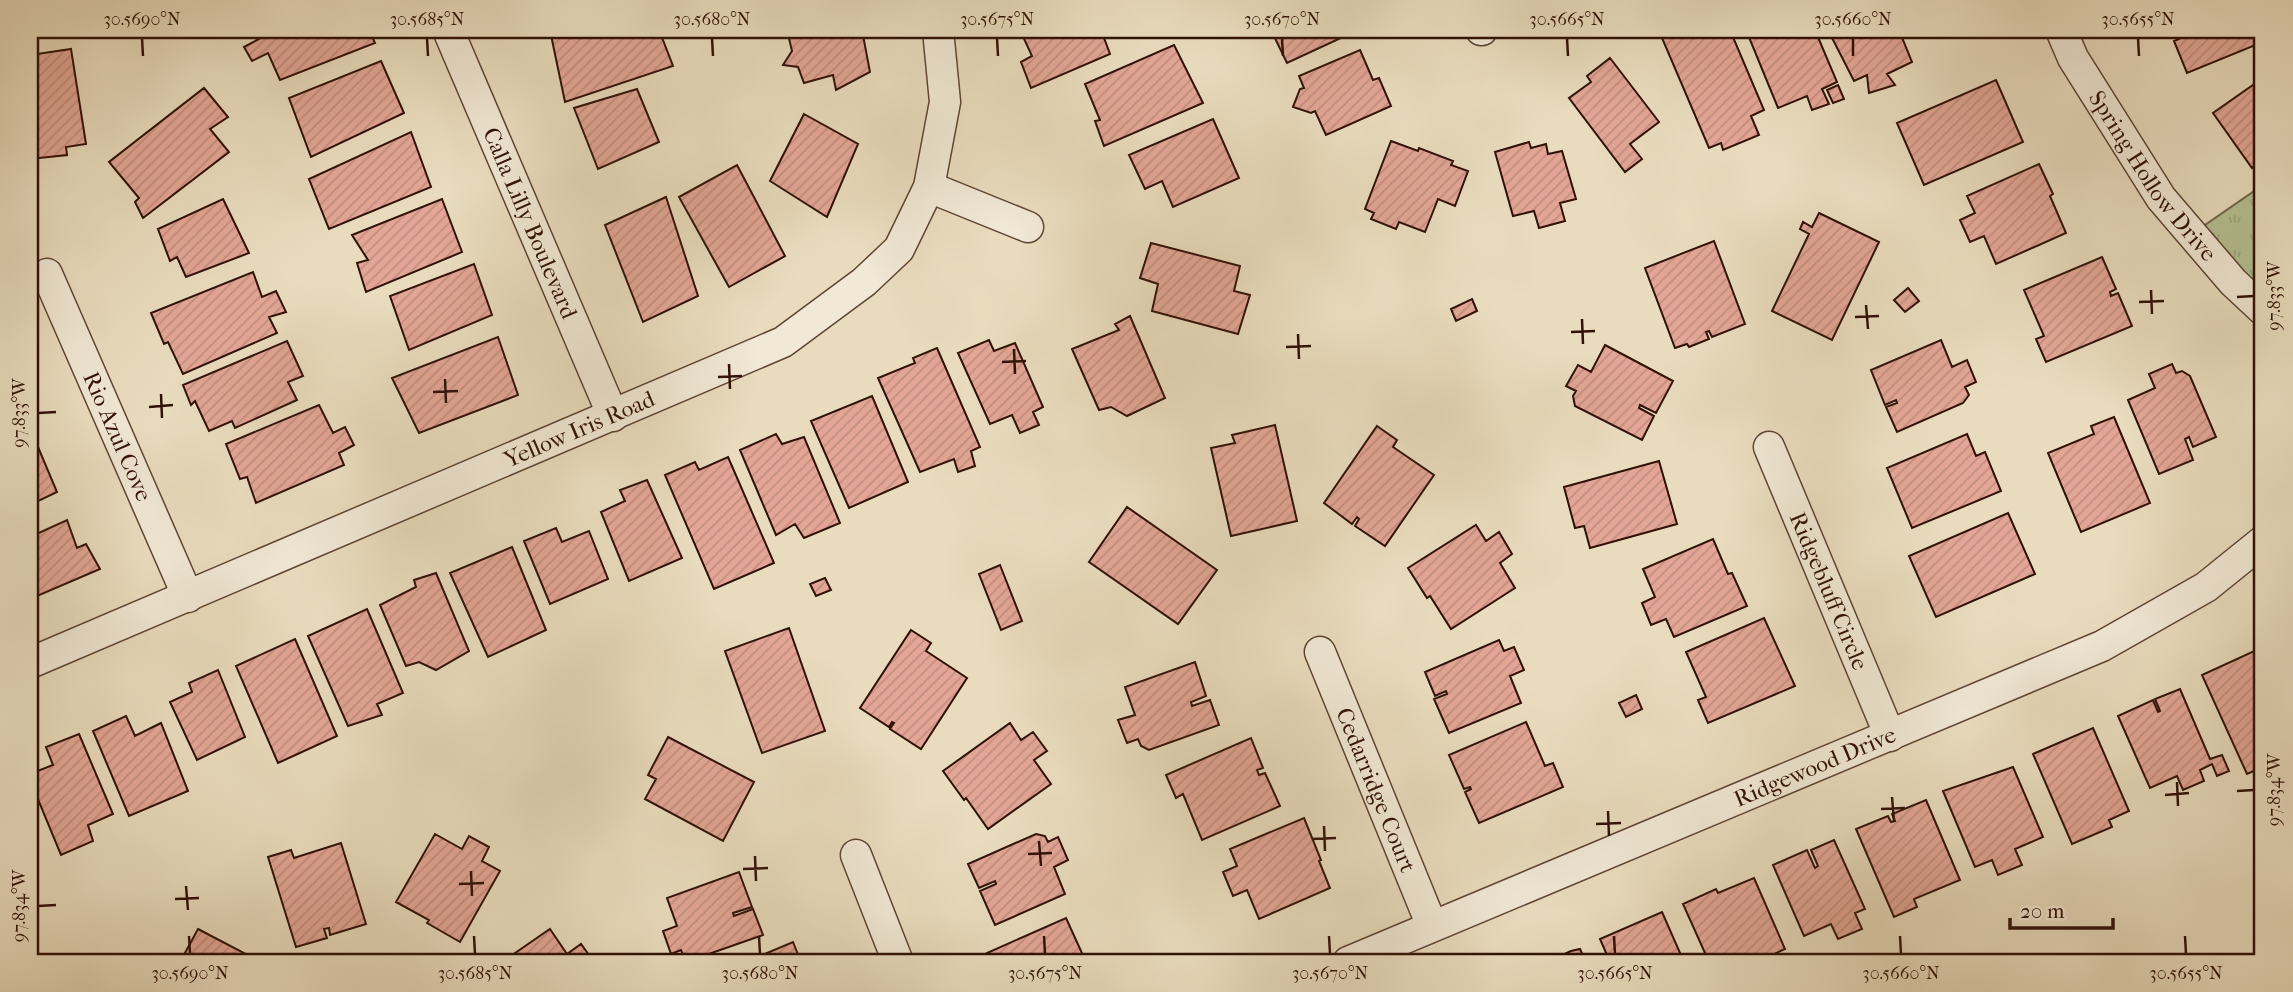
<svg xmlns="http://www.w3.org/2000/svg" width="2293" height="992" font-family="'IM FELL French Canon',serif">
	<defs>
		<pattern id="grass-tufts" width="24" height="20" patternUnits="userSpaceOnUse" patternTransform="scale(1.75)"><rect width="24" height="20" fill="#b5c093"/><path d="M3 7l-1-3M5 7V3M7 7l1-3M15 17l-1-3M17 17v-4M19 17l1-3" fill="none" stroke="#9ca47d"/></pattern>
		<pattern id="building-hatch" width="6" height="6" patternUnits="userSpaceOnUse" patternTransform="scale(1.75)"><rect width="6" height="6" fill="#e3a696"/><path d="M-1 1l2-2M0 6l6-6M5 7l2-2" fill="none" stroke="#c38e80"/></pattern>
	</defs>
	<rect width="100%" height="100%" fill="#e9dcbe"/>
	<filter id="stains"><feTurbulence type="fractalNoise" baseFrequency=".00286" numOctaves="4"/><feColorMatrix values="0 0 0 0 .2 0 0 0 0 .09 0 0 0 0 .02 0 0 0 .5 -.17"/></filter>
	<radialGradient id="worn" r=".72"><stop offset=".6" stop-color="#630" stop-opacity="0"/><stop offset="1" stop-color="#630" stop-opacity=".3"/></radialGradient>
	<path fill="url(#grass-tufts)" stroke="#72684c" stroke-width="2" d="M2263,185V310L2192,234Z"/>
	<path fill="url(#building-hatch)" stroke="#301106" stroke-width="2" d="M255,30H369L375,43L280,80L268,53L252,61L244,47L259,39Z
		M563,30H659L673,66L565,102L551,35Z
		M787,30H862L870,72L836,90L833,75L804,83L798,67L783,65L792,51Z
		M1020,30H1101L1110,54L1031,88L1021,62L1032,56Z
		M1271,30H1358L1287,63Z
		M1684,30H1730L1764,110L1751,116L1759,135L1723,150L1721,143L1709,148L1659,31Z
		M1746,30H1815L1837,82L1822,89L1829,104L1812,110L1807,96L1778,108Z
		M1828,30H1899L1912,62L1887,74L1895,85L1869,93L1867,75L1854,81Z
		M2167,30H2261L2263,42L2187,73L2174,41L2179,39L2177,35L2171,38Z
		M1174,45L1203,103L1104,146L1095,121L1100,120L1085,84Z
		M71,49L86,144L66,147L67,155L30,159V55Z
		M1360,50L1373,80L1379,78L1391,106L1326,135L1315,111L1311,113L1293,107L1300,89L1304,88L1299,76Z
		M1610,58L1659,122L1630,144L1642,159L1625,172L1569,98L1591,82L1587,76Z
		M381,61L404,113L311,157L289,98Z
		M2263,78V160L2252,168L2213,113Z
		M1996,80L2023,142L1924,185L1897,123Z
		M1838,85L1844,99L1833,103L1827,90Z
		M204,88L228,117L210,129L229,152L143,218L135,202L139,198L109,162Z
		M637,89L659,142L598,169L574,108Z
		M804,114L858,144L827,217L770,181Z
		M1213,119L1239,178L1173,207L1162,181L1145,189L1129,155Z
		M411,132L431,187L329,229L309,179Z
		M1391,141L1418,151L1419,148L1453,161L1451,165L1468,171L1455,206L1438,199L1425,232L1399,222L1396,229L1371,219L1374,213L1365,209Z
		M1529,142L1531,148L1546,144L1548,154L1562,151L1576,199L1560,203L1565,221L1539,228L1534,211L1513,216L1495,152Z
		M2039,164L2053,194L2050,196L2066,233L1996,264L1984,236L1970,242L1960,220L1975,213L1967,196Z
		M737,165L785,256L729,287L679,197Z
		M666,197L698,296L643,322L605,225Z
		M223,199L249,253L186,277L177,257L170,261L158,229Z
		M442,199L462,252L366,292L357,263L368,260L352,235Z
		M1819,213L1879,242L1832,340L1772,311L1809,234L1800,229L1803,222L1812,227Z
		M1714,241L1745,324L1712,337L1709,331L1706,332L1709,339L1689,347L1687,344L1675,348L1645,268Z
		M1151,243L1240,266L1234,291L1250,295L1238,334L1152,311L1158,284L1140,278Z
		M2102,257L2116,289L2110,292L2111,296L2118,293L2132,326L2046,362L2036,339L2044,336L2024,290Z
		M474,264L492,315L409,350L390,296Z
		M253,272L262,297L276,291L286,312L269,317L277,333L183,374L168,342L164,344L151,313Z
		M1908,288L1919,301L1905,312L1894,300Z
		M1472,299L1477,311L1456,321L1451,309Z
		M1130,316L1165,398L1127,416L1111,407L1099,410L1072,349L1119,330L1115,324Z
		M498,337L518,395L419,433L392,378Z
		M989,340L994,351L1015,343L1043,407L1033,412L1039,425L1020,433L1012,415L990,424L958,353Z
		M1941,340L1952,367L1967,360L1976,382L1965,387L1969,395L1963,403L1897,432L1886,407L1897,403L1896,400L1885,405L1871,370Z
		M287,341L303,376L288,382L297,400L235,428L232,421L209,431L195,401L191,405L183,385Z
		M1605,345L1673,381L1656,413L1640,405L1639,408L1654,416L1642,440L1575,406L1573,396L1576,391L1566,386L1578,365L1591,372Z
		M937,348L980,447L971,451L975,466L958,472L954,459L920,472L878,378L915,363L913,358Z
		M2172,364L2176,373L2182,371L2190,376L2216,437L2193,447L2189,437L2185,439L2193,460L2159,474L2128,400L2155,388L2149,374Z
		M872,396L908,482L849,508L811,421Z
		M319,405L333,433L345,427L354,445L339,453L344,465L256,503L247,477L240,479L226,444Z
		M2114,417L2150,503L2081,532L2048,453L2094,434L2091,426Z
		M1275,425L1297,521L1231,536L1211,448L1235,443L1232,435Z
		M1377,426L1397,440L1393,447L1434,475L1385,546L1355,526L1359,519L1357,517L1352,524L1324,503Z
		M776,434L782,444L804,437L840,523L804,538L795,524L776,535L740,450Z
		M1967,434L1976,456L1985,452L2001,491L1912,528L1887,468Z
		M38,447L57,492L30,505V451Z
		M728,457L774,563L714,589L665,475L695,462L699,470Z
		M1659,461L1677,524L1590,548L1584,526L1575,528L1564,487Z
		M647,480L682,558L629,581L601,512L625,501L620,490Z
		M1127,507L1217,570L1178,624L1089,562Z
		M2008,513L2035,574L1936,617L1909,556Z
		M67,520L77,548L86,544L100,569L30,599V537Z
		M1476,525L1486,541L1499,532L1512,554L1500,563L1515,588L1451,629L1430,596L1427,598L1408,568Z
		M556,528L562,542L589,531L608,579L550,604L524,541Z
		M1713,539L1728,574L1732,573L1747,606L1674,637L1666,619L1651,625L1642,603L1655,597L1643,569Z
		M512,547L546,630L488,657L450,573Z
		M1000,565L1022,621L1001,630L979,574Z
		M436,573L469,651L436,670L419,662L406,666L380,605L416,587L414,580Z
		M825,578L831,590L816,596L810,584Z
		M367,609L403,693L377,704L382,715L348,726L308,636Z
		M1764,618L1795,686L1708,723L1698,700L1706,697L1686,652Z
		M789,628L825,731L762,753L725,651Z
		M911,630L931,643L926,651L967,678L921,749L890,729L894,723L892,722L889,727L860,708Z
		M295,639L337,736L278,763L236,666Z
		M1499,640L1504,651L1514,647L1524,670L1510,676L1521,703L1449,733L1434,699L1447,694L1446,691L1435,696L1425,672Z
		M2263,647V767L2247,774L2202,675Z
		M1195,662L1206,696L1191,702L1192,706L1210,700L1219,725L1149,750L1141,746L1138,739L1127,743L1118,720L1135,715L1125,687Z
		M218,670L245,737L197,760L170,702L192,692L189,683Z
		M2180,689L2210,759L2222,755L2229,771L2217,776L2212,764L2200,770L2204,781L2183,790L2177,776L2150,788L2118,716L2153,700L2158,712L2160,711L2155,699Z
		M1636,695L1642,709L1626,717L1619,703Z
		M126,716L135,736L161,723L188,791L129,816L93,731Z
		M1526,722L1545,766L1553,763L1563,787L1479,823L1465,792L1471,789L1470,787L1464,789L1449,755Z
		M1010,723L1021,740L1033,732L1047,751L1034,760L1051,784L988,829L966,798L964,800L943,771Z
		M2093,728L2129,811L2109,820L2112,827L2072,844L2033,754Z
		M79,734L113,814L88,825L93,841L61,855L30,780V774L53,765L46,747Z
		M668,737L754,782L723,841L645,799L656,779L648,775Z
		M1251,738L1263,768L1257,770L1259,775L1265,773L1280,806L1202,840L1183,794L1176,798L1166,775Z
		M2013,767L2043,837L2015,849L2022,865L1998,875L1992,860L1975,867L1943,791Z
		M1926,800L1960,880L1914,899L1917,907L1894,917L1856,829L1888,816L1891,822L1895,821L1892,814Z
		M1304,818L1321,860L1319,861L1330,888L1259,919L1247,890L1233,896L1223,872L1237,866L1230,849Z
		M435,834L462,849L469,836L489,847L482,861L500,871L460,942L427,923L429,920L396,902Z
		M1036,834L1045,836L1048,842L1058,837L1068,860L1054,867L1065,894L995,925L980,891L996,884L995,881L979,888L968,864Z
		M1834,840L1865,909L1855,913L1862,929L1838,939L1831,924L1804,936L1773,865L1807,850L1815,868L1818,866L1811,850Z
		M341,843L366,924L330,935L329,928L324,929L327,938L296,947L268,857L291,850L294,858Z
		M739,872L752,907L733,913L734,916L753,909L763,935L686,962L681,950L671,954L663,931L677,926L667,898Z
		M1754,878L1785,949L1757,962H1709L1683,904L1716,889L1718,893Z
		M1662,912L1684,962H1610L1600,939Z
		M1066,918L1086,962H991L987,953Z
		M198,929L261,962H180Z
		M550,929L567,954L581,944L594,962H502Z
		M793,942L801,962H746Z
		M1580,949L1586,962H1547L1571,951Z
		M2263,950V962H2246L2245,958Z"/>
	<g fill="none" stroke-linecap="round" stroke-linejoin="round">
		<g stroke="#5e4434" stroke-width="33">
			<g id="street">
				<path id="s1" d="M448,30L613,416"/>
				<path d="M1481,30H1482"/>
				<path id="s2" d="M2061,30L2073,58L2161,198L2233,282L2263,310"/>
				<path d="M929,187L1028,227"/>
				<path id="s3" d="M47,274L188,597"/>
				<path id="s4" d="M1769,447L1890,736"/>
				<path id="s5" d="M1320,652L1432,926"/>
				<path id="s6" d="M30,663L783,342L864,282L899,249L929,187L945,102L938,30"/>
				<path d="M856,855L898,962"/>
				<path id="s7" d="M1348,962L2102,646L2206,587L2263,541"/>
			</g>
		</g>
		<use href="#street" stroke="#f1e8d5" stroke-width="30"/>
	</g>
	<path fill="none" stroke="#301106" stroke-width="2.5" d="M142,38L143,56M427,38L428,56M712,38L713,56M997,38L998,56M1282,38L1283,56M1567,38L1568,56M1853,38V56M2138,38L2139,56M2151,290L2152,314M2237,297L2254,296M2139,302L2164,301M1866,305L1868,329M1855,317L1879,316M1582,319L1583,344M1571,332L1595,331M1298,334L1299,359M1286,347L1311,346M1014,349L1015,374M1002,362L1026,361M729,364L730,389M718,377L742,376M445,379L446,403M433,392L458,391M161,394L162,418M149,407L173,405M38,413L56,412M2177,782L2178,806M2237,791L2254,790M2165,795L2189,793M1892,797L1894,821M1881,809L1905,808M1608,811L1609,836M1596,824L1621,823M1324,826L1325,851M1312,839L1336,838M1039,841L1041,866M1028,854L1052,853M755,856L756,881M743,869L768,868M471,871L472,896M459,884L484,883M186,886L188,910M175,899L199,898M38,906L56,905M189,936L190,954M474,936L475,954M759,936L760,954M1044,936L1045,954M1329,936L1330,954M1614,936L1615,954M1900,936L1901,954M2185,936L2186,954"/>
	<g text-anchor="middle" dominant-baseline="central" stroke-width="5" stroke-linejoin="round" paint-order="stroke">
		<g font-size="23" fill="#301106" stroke="#f1e8d5">
			<text stroke="none"><textPath href="#s2" startOffset="173">Spring Hollow Drive</textPath></text>
			<text stroke="none"><textPath href="#s1" startOffset="210">Calla Lilly Boulevard</textPath></text>
			<text stroke="none"><textPath href="#s6" startOffset="597">Yellow Iris Road</textPath></text>
			<text stroke="none"><textPath href="#s3" startOffset="177">Rio Azul Cove</textPath></text>
			<text stroke="none"><textPath href="#s4" startOffset="156">Ridgebluff Circle</textPath></text>
			<text stroke="none"><textPath href="#s7" startOffset="506">Ridgewood Drive</textPath></text>
			<text stroke="none"><textPath href="#s5" startOffset="149">Cedarridge Court</textPath></text>
		</g>
	</g>
	<rect width="2293" height="992" fill="none" stroke="#e9dcbe" stroke-width="77"/>
	<path d="M2010 918v10h103v-10" fill="none" stroke="#301106" stroke-width="3.5"/>
	<text x="2020" y="918" font-size="21" fill="#301106" stroke="#f1e8d5" stroke-width="5" paint-order="stroke">20 m</text>
	<rect x="38" y="38" width="2216" height="916" fill="none" stroke="#301106" stroke-width="2.5"/>
	<g font-size="18" text-anchor="middle" fill="#301106">
		<text x="142" y="25">30.5690°N</text>
		<text x="427" y="25">30.5685°N</text>
		<text x="712" y="25">30.5680°N</text>
		<text x="997" y="25">30.5675°N</text>
		<text x="1282" y="25">30.5670°N</text>
		<text x="1567" y="25">30.5665°N</text>
		<text x="1853" y="25">30.5660°N</text>
		<text x="2138" y="25">30.5655°N</text>
		<text transform="translate(2274 296) rotate(-90)" y="6">97.833°W</text>
		<text transform="translate(19 413) rotate(-90)" y="6">97.833°W</text>
		<text transform="translate(2274 790) rotate(-90)" y="6">97.834°W</text>
		<text transform="translate(19 906) rotate(-90)" y="6">97.834°W</text>
		<text x="190" y="979">30.5690°N</text>
		<text x="475" y="979">30.5685°N</text>
		<text x="760" y="979">30.5680°N</text>
		<text x="1045" y="979">30.5675°N</text>
		<text x="1330" y="979">30.5670°N</text>
		<text x="1615" y="979">30.5665°N</text>
		<text x="1901" y="979">30.5660°N</text>
		<text x="2186" y="979">30.5655°N</text>
	</g>
	<rect width="100%" height="100%" filter="url(#stains)"/>
	<rect width="100%" height="100%" fill="url(#worn)"/>
</svg>
